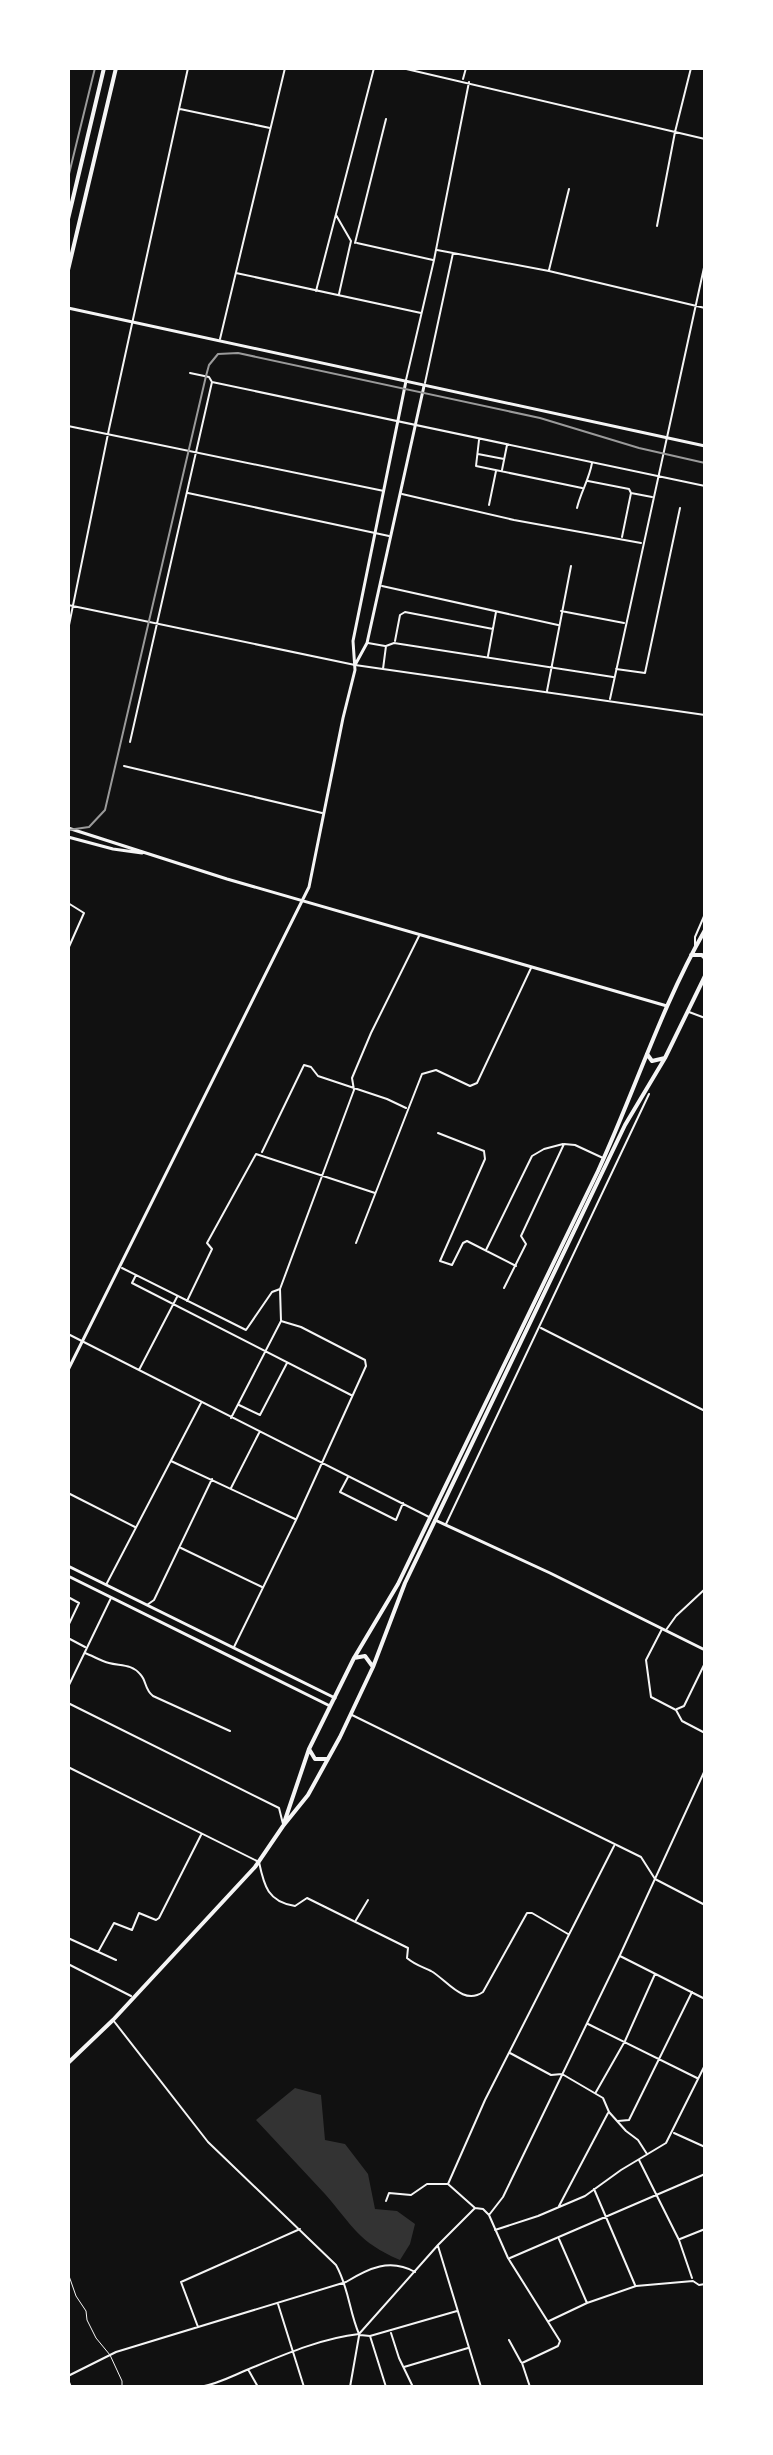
<svg xmlns="http://www.w3.org/2000/svg" width="773" height="2455" font-family="'Work Sans',sans-serif">
	<rect width="100%" height="100%" fill="#111"/>
	<path fill="#333" d="M295,2088L321,2095L325,2140L345,2144L368,2174L375,2209L397,2211L415,2224L410,2244L400,2260C358,2242 353,2226 325,2194C302,2169 279,2145 256,2120Z"/>
	<g fill="none" stroke-linecap="round" stroke-linejoin="round">
		<path stroke="#f5f5f5" stroke-width="1" d="M68,2273L76,2296L86,2311L87,2320L96,2338L110,2355L122,2381V2387"/>
		<path stroke="#f5f5f5" stroke-width="2" d="M402,68L705,139
			M463,79L466,68
			M180,109L270,128
			M336,215L351,241L339,294
			M657,226L675,132L691,68
			M355,243L386,119
			M357,243L433,260
			M437,250L549,271L705,308
			M549,270L569,189
			M236,273L421,313
			M316,291L374,68
			M220,339L285,68
			M406,380L434,260L469,82
			M212,382L705,486
			M425,383L453,253
			M68,426L384,491
			M479,440L476,466L582,488
			M478,454L504,459
			M502,470L507,445
			M588,481L629,489L631,493L622,537
			M188,493L389,536
			M631,493L652,497
			M402,494L514,520L641,543
			M489,505L496,471
			M577,508C581,491 589,480 592,463
			M382,586L558,625
			M68,605L355,665L705,715
			M561,611L624,623
			M68,630L109,429L188,68
			M395,641L400,615L405,612L493,629
			M368,643L385,646
			M488,656L496,612
			M383,669L386,646L394,643L613,677
			M616,669L645,673L680,508
			M547,691L571,566
			M610,699L705,263
			M130,742L212,382L209,377L190,373
			M124,766L322,813
			M68,903L84,913L68,949
			M695,946V937L705,914
			M689,1012L705,1018
			M438,1133L484,1151L485,1159L440,1261L452,1265L463,1243L467,1241L516,1266
			M262,1152L304,1065L311,1067L318,1076L387,1099L406,1108
			M356,1243L422,1074L436,1070L470,1086L477,1083L531,968
			M486,1250L532,1156L544,1149L563,1144
			M122,1268L246,1330L272,1292L280,1289
			M136,1275L132,1283L351,1395
			M504,1288L526,1244L521,1236L564,1144L575,1145L603,1158
			M187,1301L212,1249L207,1243L256,1154L375,1193
			M541,1328L705,1411
			M68,1334L431,1518
			M139,1370L177,1297
			M239,1405L260,1415L287,1363
			M231,1418L281,1321L280,1289L354,1090L352,1078L371,1033L419,936
			M171,1461L295,1519
			M348,1477L340,1492L396,1520L403,1503
			M231,1488L259,1433
			M68,1493L135,1527
			M446,1524L649,1094
			M181,1548L262,1587
			M106,1585L201,1403
			M68,1597L79,1603L68,1626
			M147,1605L154,1600L212,1479
			M662,1629L646,1660L651,1697L676,1710L682,1721L705,1733
			M666,1630L676,1616L705,1589
			M68,1638L85,1647
			M234,1647L296,1520L366,1366L365,1360L301,1327L281,1321
			M85,1653C93,1656 101,1661 109,1663C120,1666 132,1664 140,1674C147,1681 144,1689 153,1696L230,1731
			M68,1687L111,1598
			M68,1703L279,1808L283,1824
			M677,1709L684,1706L705,1663
			M352,1715L641,1857L655,1879L705,1905
			M68,1767L259,1862C264,1886 268,1902 295,1906L307,1898L408,1948L407,1958C415,1965 423,1967 431,1971C447,1980 463,2006 483,1992L527,1913H532L568,1934
			M356,1920L368,1900
			M68,1938L116,1960
			M98,1952L114,1923L132,1930L139,1913L156,1920L159,1918L201,1835
			M620,1956L705,1999
			M68,1964L131,1996
			M113,2020L208,2142L336,2265C349,2288 349,2311 359,2334
			M588,2024L697,2078
			M510,2053L551,2075L562,2074L603,2098L609,2112L626,2131L638,2140L647,2154
			M596,2092L625,2041L655,1974
			M618,2121L629,2120L692,1992
			M674,2133L705,2147
			M639,2160L679,2240L692,2278
			M448,2184L485,2100L614,1846
			M594,2189L635,2285
			M386,2201L389,2193L411,2195L427,2184H448L475,2208L483,2209L489,2215L508,2258L560,2341L558,2346L522,2363L530,2387
			M559,2206L608,2113
			M489,2215L503,2197L620,1955L705,1770
			M495,2230L538,2216L585,2196L621,2170L666,2143L705,2065
			M559,2239L587,2303
			M680,2239L705,2229
			M438,2246L481,2387
			M510,2258L705,2174
			M278,2304L304,2387
			M549,2321L587,2303L636,2286L693,2281L699,2285L705,2284
			M198,2327L181,2282L300,2229
			M391,2333L399,2358L413,2387
			M360,2335L370,2336L386,2387
			M370,2336L457,2311
			M509,2340L521,2362
			M404,2367L468,2348
			M249,2371L258,2387
			M68,2376L116,2352L346,2282C369,2268 390,2258 415,2272
			M68,2380L71,2387
			M200,2387C218,2384 232,2376 249,2369C283,2355 322,2338 359,2334L438,2245L475,2208
			M350,2387L359,2336"/>
		<path stroke="#f5f5f5" stroke-width="3" d="M355,665L367,643L424,386
			M68,828L227,879L667,1006
			M68,837L113,849L142,853
			M68,1370L309,887L343,718L355,670L353,641L406,381
			M435,1520L550,1573L705,1650
			M68,1566L335,1698
			M68,1576L330,1706"/>
		<path stroke="#f5f5f5" stroke-width="3" d="M68,308L705,446"/>
		<path stroke="#f5f5f5" stroke-width="4" d="M68,219L104,68
			M68,270L116,68"/>
		<path stroke="#f5f5f5" stroke-width="4" d="M691,955H702L705,958
			M647,1054L652,1061L665,1058
			M354,1658L365,1656L373,1667
			M309,1749L315,1759H328
			M284,1823L309,1749L354,1658L398,1584L598,1171C635,1091 661,1007 705,930
			M68,2063L113,2020L255,1867L283,1826L308,1795L340,1737L373,1667L405,1583L625,1125L665,1058L705,976"/>
		<path stroke="#9a9a9a" stroke-width="2" d="M68,178L95,68
			M68,830L89,827L105,810L206,376L209,365L218,354L238,353L540,418L639,448L705,463"/>
	</g>
	<rect width="773" height="2455" fill="none" stroke="#ffffff" stroke-width="140"/>
</svg>
